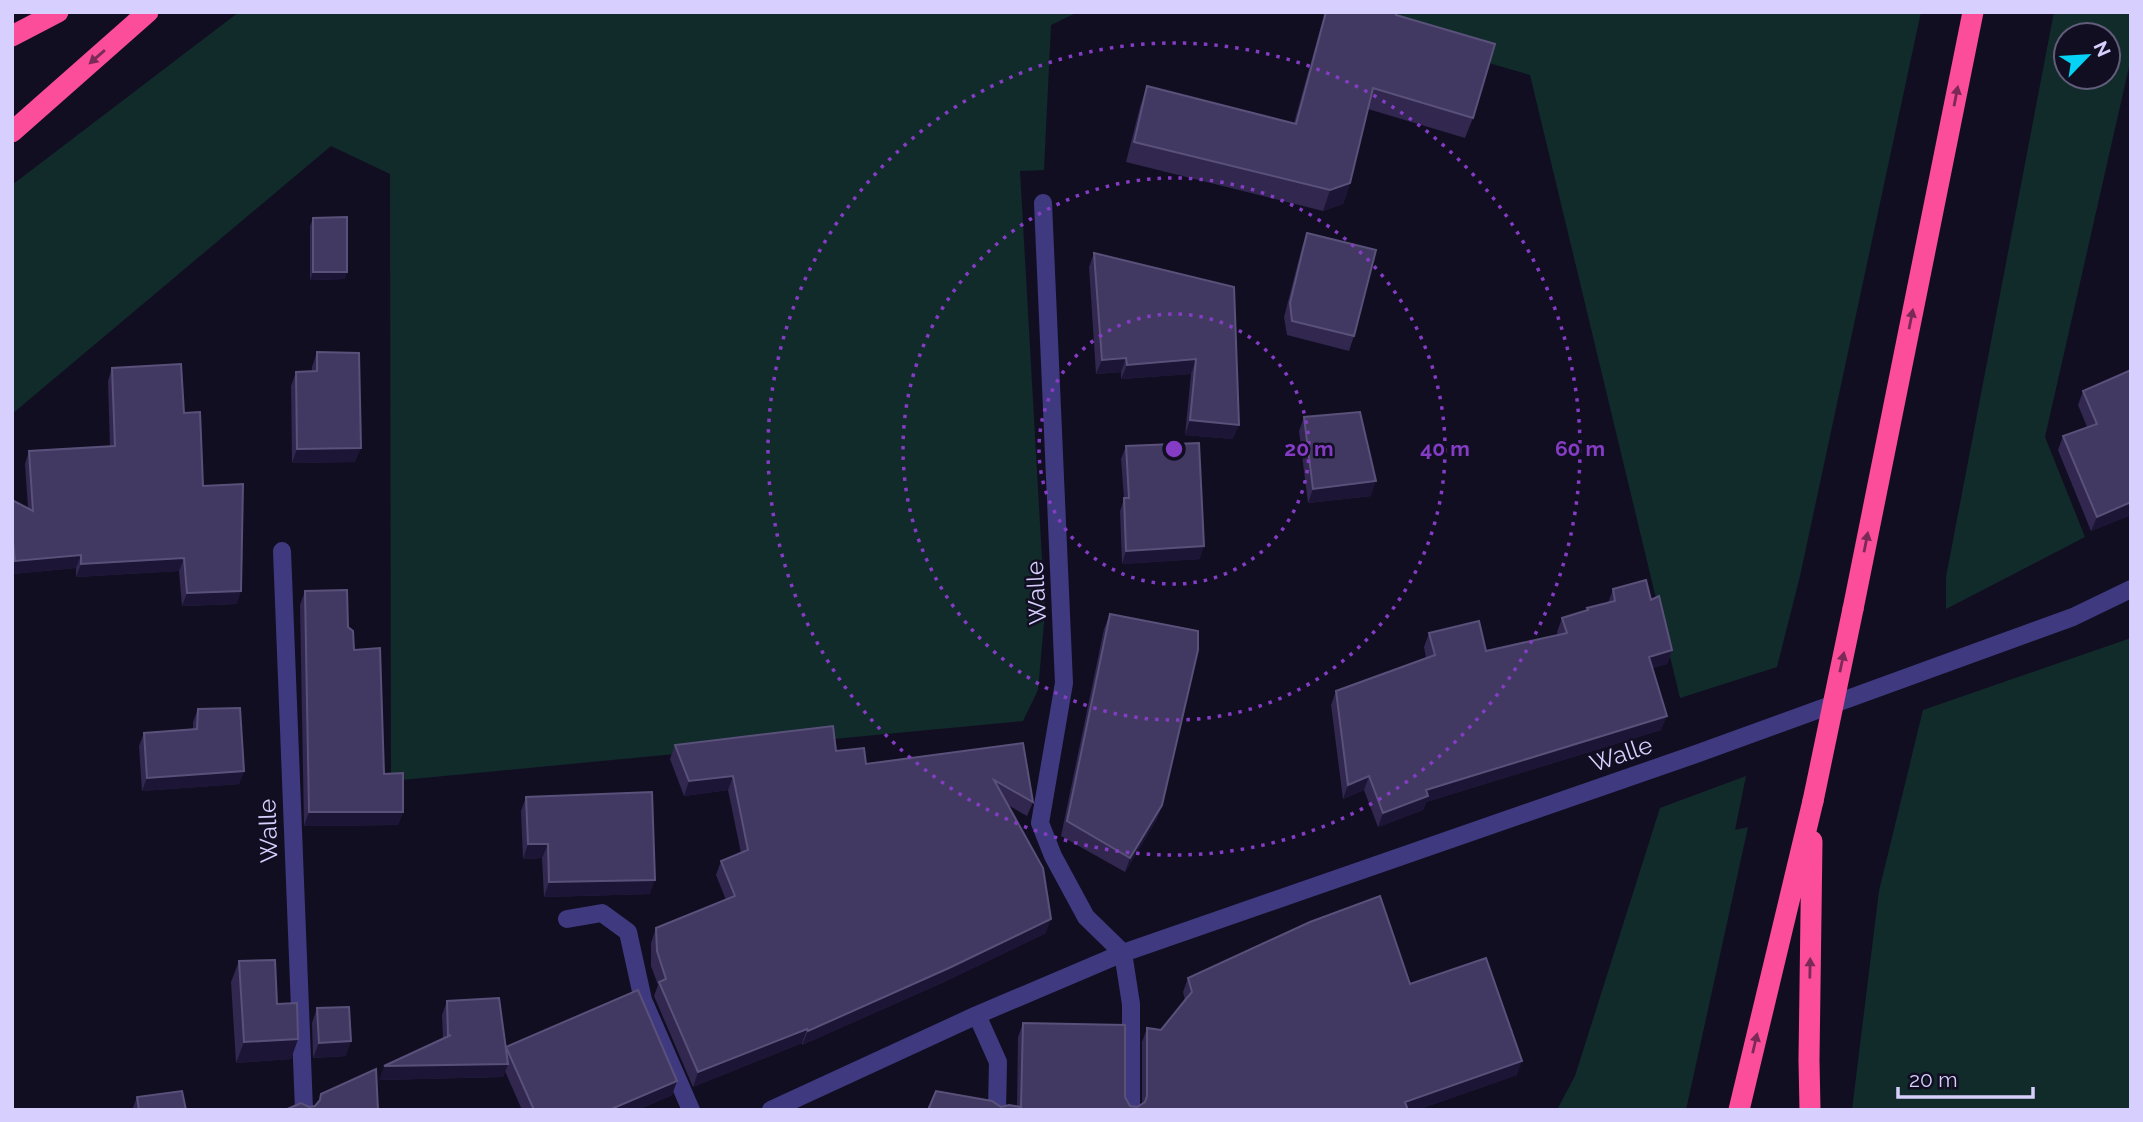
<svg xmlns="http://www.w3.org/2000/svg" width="2143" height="1122" font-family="Raleway,sans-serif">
	<rect width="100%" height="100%" fill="#120e22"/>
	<path fill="#112b2b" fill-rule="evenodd" d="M239,12H1078L1051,25L1044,170L1020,171L1045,612L1038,690L1023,721L391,781L390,174L331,146L12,414V185Z
		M1313,12H1921L1800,576L1777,667L1680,698L1530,75Z
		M2054,12H2131V58L2045,437L2085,537L1946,609V577ZM2066,35H2108V77H2066Z
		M2131,638V1110H1852L1879,891L1923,710Z
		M1746,776L1735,830L1748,827L1686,1110H1557L1575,1076L1660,808Z"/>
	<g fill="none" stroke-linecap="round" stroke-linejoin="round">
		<path stroke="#3f3a80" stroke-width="18" d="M567,919L602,913L628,932L643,1000L691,1110"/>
		<path stroke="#3f3a80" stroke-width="18" d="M1043,203L1064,683L1040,823L1053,856L1086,917L1123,953L1131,1004V1110
			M282,551L304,1110
			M977,1015L998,1062L997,1110
			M771,1110L977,1015L1123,953L1696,754L2073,617L2131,589"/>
		<path stroke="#fb4d9a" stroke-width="21" d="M12,36L58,12
			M12,132L148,12
			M1853,609L1973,12
			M1739,1110L1813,801
			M1810,1110L1809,1060L1812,841"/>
		<path stroke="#fb4d9a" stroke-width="21" d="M1813,801L1853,609"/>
	</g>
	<path fill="#31274f" d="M1325,12H1396V15L1473,118L1465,138L1368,109L1350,183L1343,204L1323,211L1126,162L1140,107L1147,86L1294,123Z
		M313,218L345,279L310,280V226Z
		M1307,233L1354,336L1349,351L1287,335L1284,317L1302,247Z
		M1094,253L1234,287L1233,439L1185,435L1191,374L1121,379V372L1096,374L1089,267Z
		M317,352L355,462L292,463L291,386L296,372H312V367Z
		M112,368L184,413L203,486L237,604L182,606L179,571L76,577V568L12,574V500L28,508L25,464L29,451L110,447L108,381Z
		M2131,370V515L2091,531L2058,450L2063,436L2087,427L2078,405L2083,391Z
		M1304,417L1371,496L1308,503L1299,431Z
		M1126,446L1200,559L1122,564L1120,511L1124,499L1121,459Z
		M1613,589L1651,600L1672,650L1667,664L1652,668L1661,730L1426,802L1423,810L1378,827L1364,790L1343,799L1331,705L1336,691L1426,658L1424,647L1429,633L1486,651L1558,635L1557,632L1562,618L1586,610L1587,608L1608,603Z
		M305,591L348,627L384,774L403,812L398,825L304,826L300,605Z
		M1110,614L1162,805L1157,819L1125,872L1061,836L1104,629Z
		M198,709L244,771L239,784L142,791L139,746L144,733L193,729V722Z
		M1023,743L1033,802L1027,816L1008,805L1046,933L944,982L802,1045V1043L693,1087L654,996L658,985L651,966V943L656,928L726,900L716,875L721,861L741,853L728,790L684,796L670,759L675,745L836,751L866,764Z
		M526,797L650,894L544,897L542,858L523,859L521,811Z
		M239,961L277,1004L298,1039L291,1059L236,1063L231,982Z
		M1188,978L1410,984L1517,1075L1417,1110L1001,1107L1017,1106L1018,1037L1023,1023L1125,1097L1130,1106L1137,1107L1142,1104V1042L1147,1028L1161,1030L1185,1000L1183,992Z
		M447,1001L506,1049V1047L677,1081L672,1095L638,1110H522L505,1071L503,1077L379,1080L443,1039L442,1015Z
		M317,1008L346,1056L313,1058L312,1023Z
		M137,1097L186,1110H132Z"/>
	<path fill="#1d1535" d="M1350,183L1343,204L1323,211L1330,190Z
		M313,272H347L345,279L310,280Z
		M1126,358L1121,372L1096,374L1102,360Z
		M1196,359L1191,374L1121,379L1127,365Z
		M1190,420L1239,425L1233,439L1185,435Z
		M361,448L355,462L292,463L297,449Z
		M1376,481L1371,496L1308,503L1313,489Z
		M2131,502V515L2091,531L2097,517Z
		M1204,546L1200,559L1122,564L1126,551Z
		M81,555L76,568L12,574V567L15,561Z
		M184,558L179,571L76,577L81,564Z
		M241,591L237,604L182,606L187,593Z
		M1672,650L1667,664L1644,671L1649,657Z
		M1667,716L1661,730L1426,802L1423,810L1378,827L1383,813L1426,790Z
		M244,771L239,784L142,791L147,778Z
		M733,776L728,790L684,796L689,781Z
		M1369,776L1364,790L1343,799L1348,785Z
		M1162,805L1157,819L1125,872L1130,858Z
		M309,812H403L398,825L304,826Z
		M528,844H548L542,858L523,859Z
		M655,880L650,894L544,897L549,882Z
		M1051,919L1046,933L944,982L802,1045L808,1031Z
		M807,1029L802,1043L693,1087L698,1072Z
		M298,1039L291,1059L236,1063L244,1042Z
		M351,1041L346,1056L313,1058L319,1043Z
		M1522,1061L1517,1075L1417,1110H1402L1405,1102Z
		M508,1064L503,1077L379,1080L384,1066Z
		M677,1081L672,1095L638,1110H609Z"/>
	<path fill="#423962" stroke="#5a517a" stroke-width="2" d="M1326,12H1396V15L1495,44L1473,118L1373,88L1350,183L1330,190L1134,142L1147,86L1296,124Z
		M347,217V272H313V218Z
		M1307,233L1376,250L1354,336L1292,321L1290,303Z
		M1094,253L1234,287L1239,425L1190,420L1196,359L1127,365L1126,358L1102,360Z
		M317,352L359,353L361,448L297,449L296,372L317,371Z
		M181,364L184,413L200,412L203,486L243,484L241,591L187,593L184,558L81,564V555L15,561L12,532V500L33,511L29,451L115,446L112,368Z
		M2131,370V502L2097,517L2063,436L2097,424L2083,391Z
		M1360,412L1376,481L1313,489L1304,417Z
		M1199,443L1204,546L1126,551L1124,498H1129L1126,446Z
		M1646,580L1651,600L1659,596L1672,650L1649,657L1667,716L1426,790L1428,796L1383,813L1369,776L1348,785L1336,691L1435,655L1429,633L1479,621L1486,651L1567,633L1562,618L1588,610L1587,608L1615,601L1613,589Z
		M347,590L348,627L353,631L354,650L380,648L384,774L403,773V812H309L305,591Z
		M1110,614L1198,631V650L1162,805L1130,858L1067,821Z
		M240,708L244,771L147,778L144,733L197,729L198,709Z
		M833,726L836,751L864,748L866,764L1023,743L1033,802L994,780L1043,868L1051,919L949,968L808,1031L807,1029L698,1072L659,982L666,979L657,951L656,928L735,896L721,861L748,850L733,776L689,781L675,745Z
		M652,792L655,880L549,882L548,844H528L526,797Z
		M1380,896L1410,984L1486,958L1522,1061L1405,1102L1408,1110H928L936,1091L992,1101L1001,1107L1009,1105L1021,1107L1023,1023L1125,1025V1097L1130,1106L1137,1107L1145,1102L1147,1096V1028L1161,1030L1186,999L1192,992L1188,978L1310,922Z
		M275,960L277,1004L297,1003L298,1039L244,1042L239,961Z
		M638,990L677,1081L609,1110H534L506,1047Z
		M499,998L508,1064L384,1066L451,1035L448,1036L447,1001Z
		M349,1007L351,1041L319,1043L317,1008Z
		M376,1069L378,1110H285L301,1103L309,1107L315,1106L320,1100L321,1094Z
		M182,1091L186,1110H139L137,1097Z"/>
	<defs><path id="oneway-solid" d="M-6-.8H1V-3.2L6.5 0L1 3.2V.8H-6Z" transform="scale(1.75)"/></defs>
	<g fill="#7b2a58">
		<use href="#oneway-solid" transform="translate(97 57) rotate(139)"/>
		<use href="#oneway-solid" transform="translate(1956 96) rotate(-79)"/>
		<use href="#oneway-solid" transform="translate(1911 319) rotate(-79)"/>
		<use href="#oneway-solid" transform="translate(1866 542) rotate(-79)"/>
		<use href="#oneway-solid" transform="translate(1842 662) rotate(-78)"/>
		<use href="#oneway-solid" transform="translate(1810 968) rotate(-89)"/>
		<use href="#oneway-solid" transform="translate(1755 1043) rotate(-77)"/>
	</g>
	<g fill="none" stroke="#843cc5" stroke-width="3.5" stroke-dasharray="3.5 7">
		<circle cx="1174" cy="449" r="135"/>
		<circle cx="1174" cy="449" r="271"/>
		<circle cx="1174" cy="449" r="406"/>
	</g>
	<g text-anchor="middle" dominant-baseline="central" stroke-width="5" stroke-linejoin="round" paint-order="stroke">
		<g font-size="24" fill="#d7d0fe" stroke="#120e22">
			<text transform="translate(1036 593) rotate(-93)">Walle</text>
			<text transform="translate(1621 754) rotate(-19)">Walle</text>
			<text transform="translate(268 831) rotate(-92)">Walle</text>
		</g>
	</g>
	<circle cx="1174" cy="449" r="10" fill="#843cc5" stroke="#120e22" stroke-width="3.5"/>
	<g font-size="21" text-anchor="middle" font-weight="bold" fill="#843cc5" stroke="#120e22" stroke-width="5" stroke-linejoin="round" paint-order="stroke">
		<text x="1309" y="456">20 m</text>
		<text x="1445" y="456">40 m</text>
		<text x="1580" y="456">60 m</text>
	</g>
	<rect width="2143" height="1122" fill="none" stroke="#d7d0fe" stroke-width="28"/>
	<g transform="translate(2087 56) rotate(65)"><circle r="33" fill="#120e22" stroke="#615c7a" stroke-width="2"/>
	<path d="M0-5L12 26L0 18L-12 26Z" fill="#05d3f5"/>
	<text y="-10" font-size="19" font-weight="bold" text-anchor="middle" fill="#d7d0fe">N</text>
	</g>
	<path d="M1898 1087v10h135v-10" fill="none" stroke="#d7d0fe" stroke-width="3.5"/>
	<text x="1909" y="1087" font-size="21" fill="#d7d0fe" stroke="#120e22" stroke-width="5" paint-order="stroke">20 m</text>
</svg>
